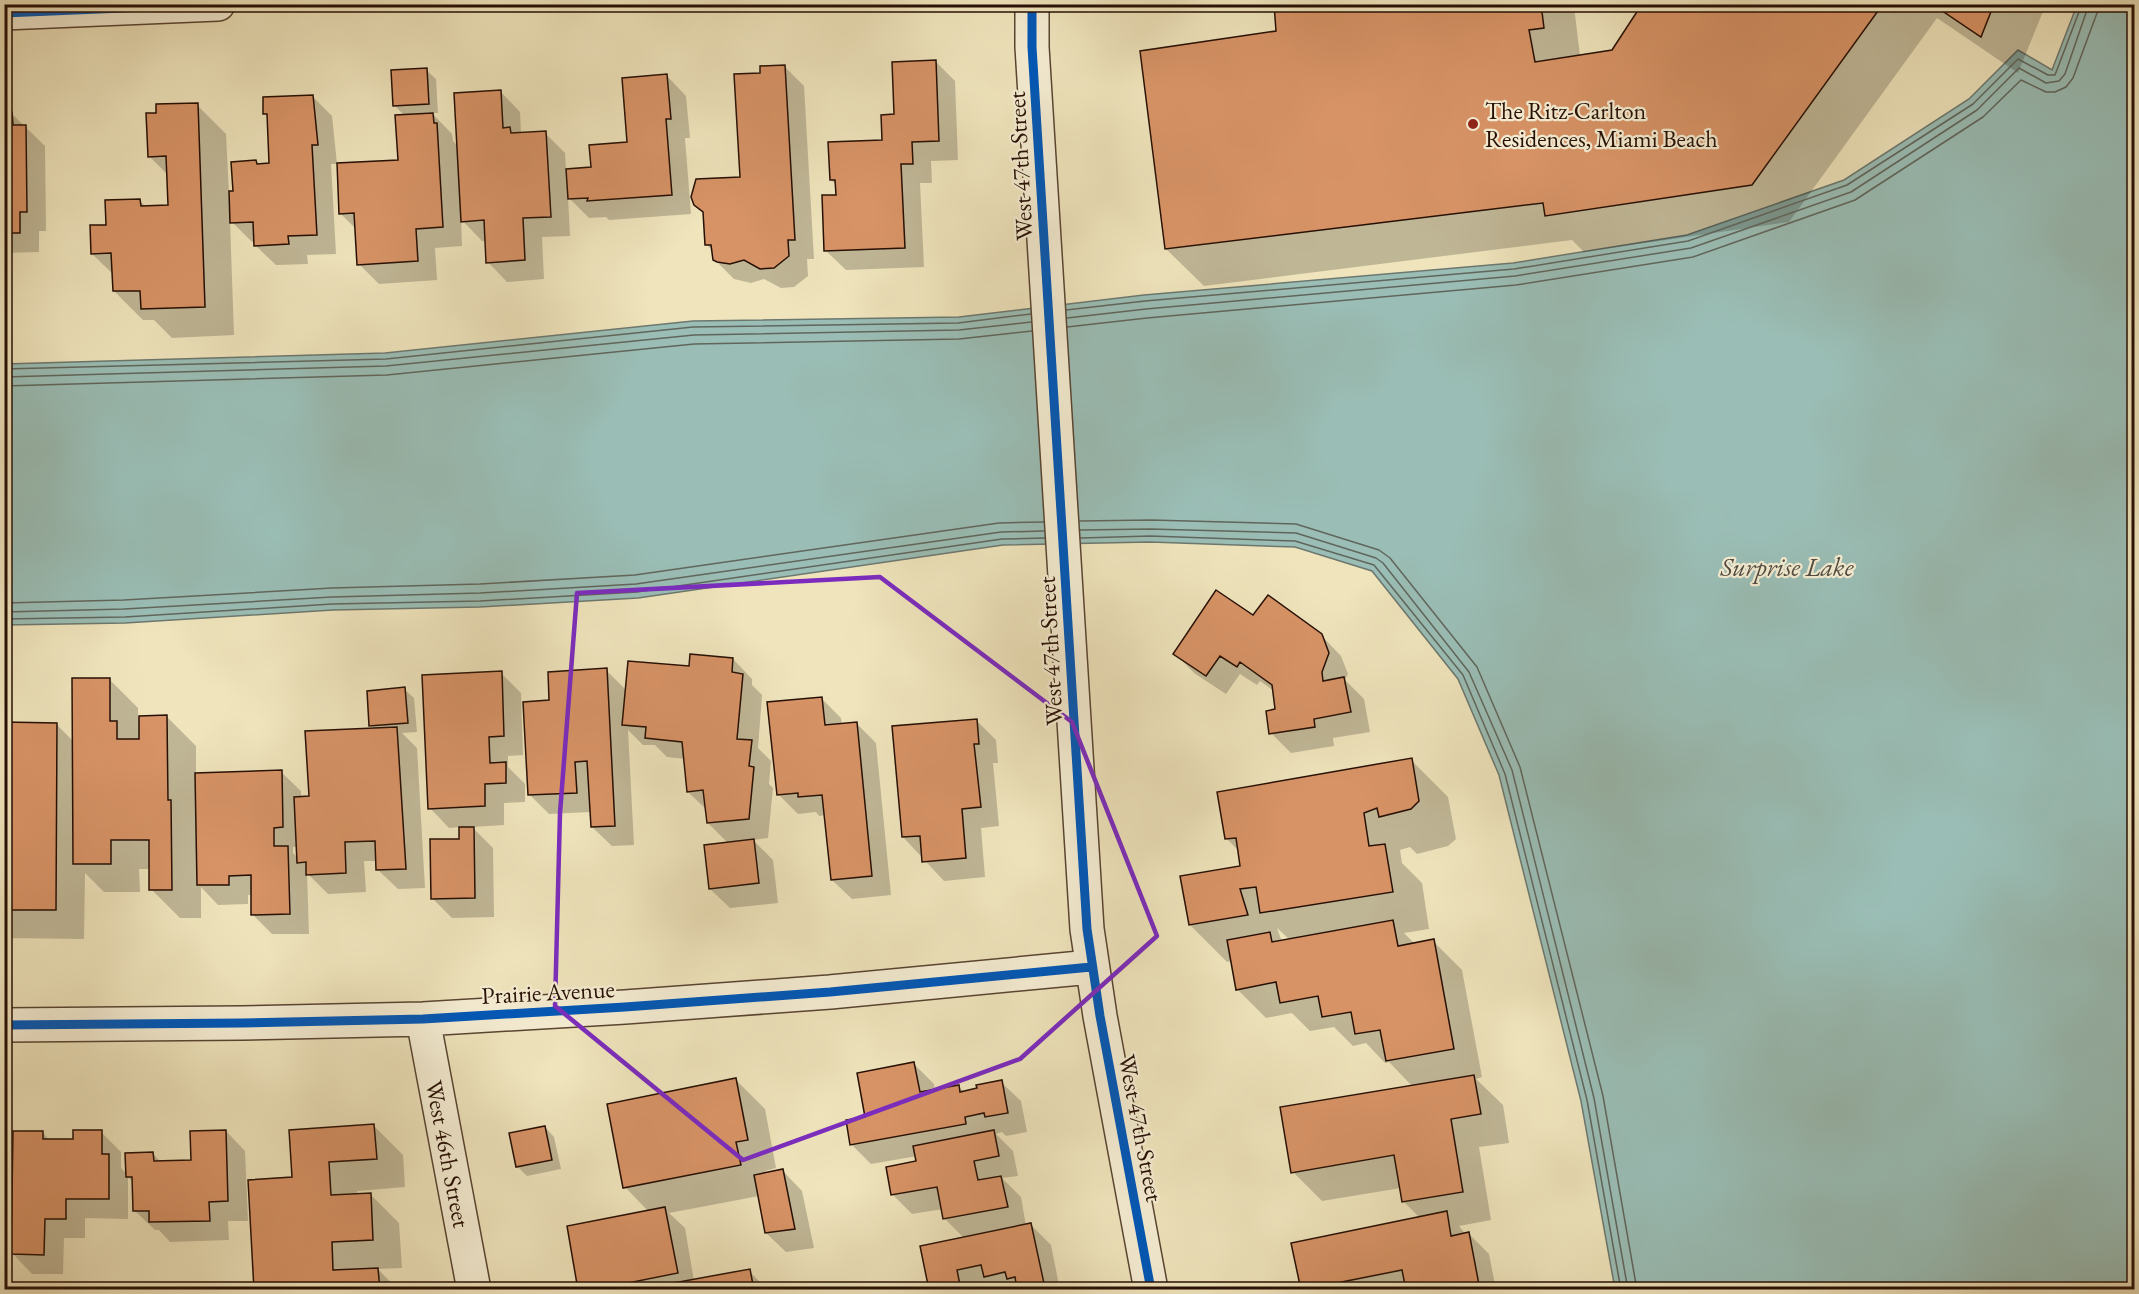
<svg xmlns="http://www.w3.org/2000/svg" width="2139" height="1294" font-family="'EB Garamond',serif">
	<rect width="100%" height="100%" fill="#efe4bc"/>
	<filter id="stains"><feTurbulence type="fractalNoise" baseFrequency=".00333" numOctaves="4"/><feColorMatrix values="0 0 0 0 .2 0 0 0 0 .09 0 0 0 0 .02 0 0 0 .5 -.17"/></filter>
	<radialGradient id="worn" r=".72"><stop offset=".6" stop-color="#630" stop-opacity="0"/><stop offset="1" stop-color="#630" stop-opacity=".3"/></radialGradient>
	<path fill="#9abeb6" stroke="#6c786f" stroke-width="1.5" d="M2077,5H2134V1289H1615L1581,1101L1499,775L1458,679L1372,571L1295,547L1150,542L1003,545L638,598L480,607L333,610L125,623L5,625L4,364L385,353L693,321L959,317L1144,295L1513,263L1687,235L1844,180L1969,99L2018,50L2052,70Z"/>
	<path fill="#0003" fill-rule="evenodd" d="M1276,4H1572L1574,6L1580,56L1613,51L1644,4H2046L2018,73L1937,18L1789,222L1584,252L1572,240L1204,286L1166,249L1277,32Z
		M935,61L955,81L958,160L931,161L932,183H920L924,267L846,270L826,251L838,196L837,185L831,180L884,141L896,116Z
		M784,66L804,86L814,259H807L808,276L794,287L781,288L764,279L751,283L734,279L714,259L713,251L706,244L705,214L695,205L741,178L762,74Z
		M426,70L436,79L438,113H432L452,134L453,141L458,146L501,92L520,112L521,134L545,133L565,153L566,170L593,168L629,144L667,76L686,96L690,138H685L691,214L609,220L606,217L589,218L568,197L570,236L542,237L544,279L507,282L488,262L486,241H482L461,219L462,246L435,248L437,280L379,284L359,264L357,230L341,214L399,161L405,116L394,105Z
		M312,96L332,116L337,164H331L336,254L307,255L308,264L276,265L256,246V242H252L230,220L234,335L172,338L154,320H143L114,291V275L92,254L107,226L140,201L147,208L170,207L168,175L149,156L157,114L197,105L226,134L229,193H234L255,162L259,165H271L268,117L265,113Z
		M4,114H12L45,146L46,231H39V252L4,253Z
		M1254,617L1321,635L1341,656L1348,674L1345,680L1364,699L1370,732L1333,738L1334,746L1291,753L1271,733L1277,710L1274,691L1260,681L1257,685L1240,674L1226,694L1194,673L1175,653Z
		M733,659L752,679V685L762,695L758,748L771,761L769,784L773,788L768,838L753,840L773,860L778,903L730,908L710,889L729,844L708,823L707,810L688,792L685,759L667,757L655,745H643L628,730L634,845L612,846L592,827L591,812L549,814L530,795L551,702L606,670L627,691L690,668Z
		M501,673L521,693L523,755L508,756V767L525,784V802L504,803V825L472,827L493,848L494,917L452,918L432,898L460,840V827L449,828L430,808Z
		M109,679L138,708V717H167L196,746V775L281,772L301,791V798H310L375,729L371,725L404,689L414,698L417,732L402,733L417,748L425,888L398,889L378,870V861H364L366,892L328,894L307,873L309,934H272L253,915V895H248V904L218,905L201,887V918H180L151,889V869H139L140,892H104L85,873L84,939L4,938V722L7,724H56L74,742ZM293,847H297L298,858L293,853Z
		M822,699L841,718L842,725L857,724L876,743L891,895L852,899L832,880L826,815L819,816L816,812L798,814L778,794Z
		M976,720L996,740L998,763H993L999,826L981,828L985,877L944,881L903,837Z
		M1411,760L1448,797L1456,839L1448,846L1417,854L1410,847L1400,850L1402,863L1422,883L1429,929L1404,933L1415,944L1433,941L1462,970L1482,1077L1476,1079L1503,1105L1509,1143L1479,1147L1491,1220L1459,1226L1466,1235L1469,1234L1489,1254L1496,1290H1303L1420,1218L1403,1201L1401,1188L1322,1201L1293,1172L1413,1087L1389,1062L1385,1063L1366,1043L1353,1046L1334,1027L1310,1031L1292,1013L1266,1018L1237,989L1232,961L1227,962L1190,925L1242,867L1239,851L1227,839ZM1277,928L1290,940L1282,942Z
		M914,1064L934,1084L935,1091L959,1087L964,1092L1001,1082L1021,1101L1027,1132L1006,1136L1002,1132L996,1134L1013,1151L1018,1176L1002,1178L1021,1197L1026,1226L1031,1225L1051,1245L1060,1290H998L994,1286L978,1290H930L964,1238L945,1219L943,1209L912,1214L893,1195L918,1163L917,1156L871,1164L851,1144L867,1118Z
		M736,1080L765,1109L776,1168L765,1171V1174L783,1171L802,1191L814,1248L786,1252L766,1233L759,1196L669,1213L685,1228L694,1281L749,1271L768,1290H580L649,1212L625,1187Z
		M374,1126L403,1155L405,1187L357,1191V1195L370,1194L399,1223L402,1268L378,1269L398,1290H256L294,1178Z
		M545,1127L554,1137L561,1169L527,1176L517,1166Z
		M226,1131L245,1151L248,1221H228L229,1240L170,1242L159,1230H155L135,1211L134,1183L128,1177V1219L85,1218V1238H64L63,1274H32L13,1254L43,1133L50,1141H75L101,1132L121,1152V1168L127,1174L153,1154L161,1162H192Z
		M4,1169L6,1170L8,1245H4Z"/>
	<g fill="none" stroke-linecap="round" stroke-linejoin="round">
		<path stroke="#60665d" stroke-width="1.5" d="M1066,310L1145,301L1514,269L1688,241L1847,185L1973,104L2018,59L2048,75H2055L2082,4
			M1067,318L1146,309L1515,276L1691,248L1851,192L1977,110L2019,68L2046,83L2059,81L2065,74L2089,4
			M1067,327L1147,318L1516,285L1693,257L1855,200L1983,117L2021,80L2046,92H2055L2066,87L2073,78L2097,13L2098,4
			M4,369L386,359L693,327L958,323L1031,314
			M4,377L386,366L694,335L959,330L1031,322
			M4,386L387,375L694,344L959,339L1032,331
			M1080,521L1151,520L1296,524L1379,550L1390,558L1477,667L1520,767L1603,1096L1637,1290
			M1080,530L1150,529L1296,533L1376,558L1383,563L1469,672L1512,770L1594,1098L1628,1290
			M1081,538L1150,536L1295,541L1374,565L1463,675L1505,774L1587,1100L1621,1290
			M4,603L124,600L332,588L480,584L635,575L999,523L1044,522
			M4,612L124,609L332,597L480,593L636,584L1001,532L1044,531
			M4,619L125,617L332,604L480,601L637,592L1002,539L1045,538"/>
	</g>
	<path fill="#d79366" stroke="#260f04" stroke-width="1.5" d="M1274,4H1541L1544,28L1529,30L1535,62L1612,50L1642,4H1883L1752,185L1545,216L1543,203L1165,249L1140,51L1276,31Z
		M1932,4H1994L1981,37Z
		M936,60L939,141L912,142L913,164H901L905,248L824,251L822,195H836L835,180H830L828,142L882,140L881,115L894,114L892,62Z
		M785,65L795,240H788L789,256L774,268L760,269L744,260L730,264L717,262L713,260L711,245H705L703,212L694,205L691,197L696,179L740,177L734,74L760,73V66Z
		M427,68L429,104L393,106L391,70Z
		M667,74L671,119H666L672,195L587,201L588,198L568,199L566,169L591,167L589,145L627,142L622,78Z
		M501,90L503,128L510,127L511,133L546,131L551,217L523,218L525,260L486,263L484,220L461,222L454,93Z
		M313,95L318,145H312L317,235L288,236L289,244L254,246L253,222L230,223L229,191H233L231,162L256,160L257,164L269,163L267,114H263V97Z
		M198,103L205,307L141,309L140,291H113L111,253L91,254L90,225H106L105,200L140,199L141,206L168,205L166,156L148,157L146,113H156V104Z
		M4,112H12L13,125H26L27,212H20V233H4Z
		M433,113L434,123H437L443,227L416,229L418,261L357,265L354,213L339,214L337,163L398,160L395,115Z
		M1216,590L1253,615L1268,595L1322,634L1329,653L1322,672L1323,681L1344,677L1351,712L1314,719L1315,727L1269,734L1266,711L1275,709L1272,685L1240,662L1237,667L1220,656L1206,676L1173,654Z
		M690,654L733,658L732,672L743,674L737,739L752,740L749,766L754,767L749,819L707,823L703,790L687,792L682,742L645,738L646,727L622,725L628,661L689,666Z
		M607,668L615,826L591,827L587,761L575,762L577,793L528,795L523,702L549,700L548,672Z
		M502,671L504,736L489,737L490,763L506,762V783L485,784V806L428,809L422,675Z
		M72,678H110V721H117V739H139V716L167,715L168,800H171L172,890H149V840H111V864H73Z
		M405,687L408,723L369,726L367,691Z
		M822,697L825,725L857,722L872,876L831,880L822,795L798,797V793L777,795L767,702Z
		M977,719L979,744H974L981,807L962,809L966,858L922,862L920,836L902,837L892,726Z
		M4,722L57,723L56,910H4Z
		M397,727L406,869L376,870L375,841L345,842L346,873L306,875V862L297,863L294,797L309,796L305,731Z
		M1412,758L1419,801L1411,809L1379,817L1377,808L1364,813L1369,846L1385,844L1393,892L1260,913L1256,887L1240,889L1248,915L1189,925L1180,876L1240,866L1236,838L1225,839L1217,792Z
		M282,770L283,827L274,828V846H288L290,914L251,915V875L229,876V885H197L195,773Z
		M459,827H474L475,898L431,899L430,839H459Z
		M754,839L759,883L709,889L704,845Z
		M1393,920L1398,946L1434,939L1454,1049L1386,1061L1380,1030L1355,1034L1351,1012L1322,1017L1318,996L1280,1003L1276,982L1236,990L1227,940L1270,932L1272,942Z
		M914,1062L920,1092L959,1085L960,1092L977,1088L976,1085L1002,1080L1008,1113L985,1117L984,1113L965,1117L966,1124L850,1145L846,1120L865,1117L857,1073Z
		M1474,1075L1481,1114L1451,1119L1463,1192L1402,1202L1394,1155L1291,1173L1280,1107Z
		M736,1078L748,1140L736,1142L741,1165L623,1188L607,1104Z
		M374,1124L377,1159L329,1162L331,1195L371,1193L373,1240L332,1242L333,1270L378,1268L380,1290H254L248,1180L292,1177L289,1130Z
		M545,1126L552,1160L516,1167L509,1133Z
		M73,1130H102V1154H109V1199H66V1219H45L44,1255L11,1254L13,1131H43V1139H73Z
		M226,1130L228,1201L209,1202L210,1221L149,1222V1211H133L132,1177H126L125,1153L153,1152L154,1161L191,1160L190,1131Z
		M994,1130L999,1156L974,1161L978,1180L1001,1176L1008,1207L943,1219L937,1187L891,1195L886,1167L916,1161L913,1146Z
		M783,1169L795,1229L765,1233L754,1175Z
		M665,1207L678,1273L593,1290H578L567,1226Z
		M1447,1211L1451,1236L1469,1232L1480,1290H1406L1402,1270L1301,1290L1291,1243Z
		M1031,1223L1045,1288L1017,1290L1015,1277L1007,1279L1005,1272L984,1277L981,1265L957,1270L961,1290H929L920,1246Z
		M750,1269L754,1290H635Z"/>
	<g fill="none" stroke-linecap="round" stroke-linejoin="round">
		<g stroke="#584432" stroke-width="36">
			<path id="street" d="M1032,4V47L1087,929L1100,1016L1151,1290
				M4,13L218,4
				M423,1019L474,1290
				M4,1025L242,1023L423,1019L625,1007L830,992L1091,967"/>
		</g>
		<use href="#street" stroke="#f5edd3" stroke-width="33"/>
		<g stroke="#f5edd3" stroke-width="13">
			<path id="cycleway" d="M1032,4V47L1087,929L1100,1016L1151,1290
				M4,13L218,4
				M4,1025L242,1023L423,1019L625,1007L830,992L1091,967"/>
		</g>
		<use href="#cycleway" stroke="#0057b8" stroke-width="9"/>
	</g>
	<path fill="none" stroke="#7b2cbf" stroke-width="4.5" stroke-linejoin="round" d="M880,577L1072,722L1157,936L1020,1059L743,1160L555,1006L560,813L577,593Z"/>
	<circle fill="#8f2418" stroke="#f5edd3" stroke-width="2" cx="1473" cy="124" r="6"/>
	<g text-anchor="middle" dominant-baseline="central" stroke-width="4.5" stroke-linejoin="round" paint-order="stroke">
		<g font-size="24" fill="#260f04" stroke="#f5edd3" text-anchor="start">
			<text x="1485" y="110">The Ritz-Carlton<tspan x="1485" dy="28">Residences, Miami Beach</tspan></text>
		</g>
		<g font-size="24" fill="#260f04" stroke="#f5edd3">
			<text transform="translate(1020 166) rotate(-93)">West 47th Street</text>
			<text transform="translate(1050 651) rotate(-93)">West 47th Street</text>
			<text transform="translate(548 992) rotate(-3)">Prairie Avenue</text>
			<text transform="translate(1141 1128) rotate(79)">West 47th Street</text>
			<text transform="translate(448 1154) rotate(79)">West 46th Street</text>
		</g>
		<g font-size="26" font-style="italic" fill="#4f4c42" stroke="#f5edd3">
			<text x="1787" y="567">Surprise Lake</text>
		</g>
	</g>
	<rect width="2139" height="1294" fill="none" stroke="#efe4bc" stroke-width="24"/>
	<rect x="6" y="6" width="2127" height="1282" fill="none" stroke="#260f04" stroke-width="3"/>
	<rect x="12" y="12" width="2115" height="1270" fill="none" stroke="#260f04" stroke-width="1.5"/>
	<rect width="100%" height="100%" filter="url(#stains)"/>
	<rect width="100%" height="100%" fill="url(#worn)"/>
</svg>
